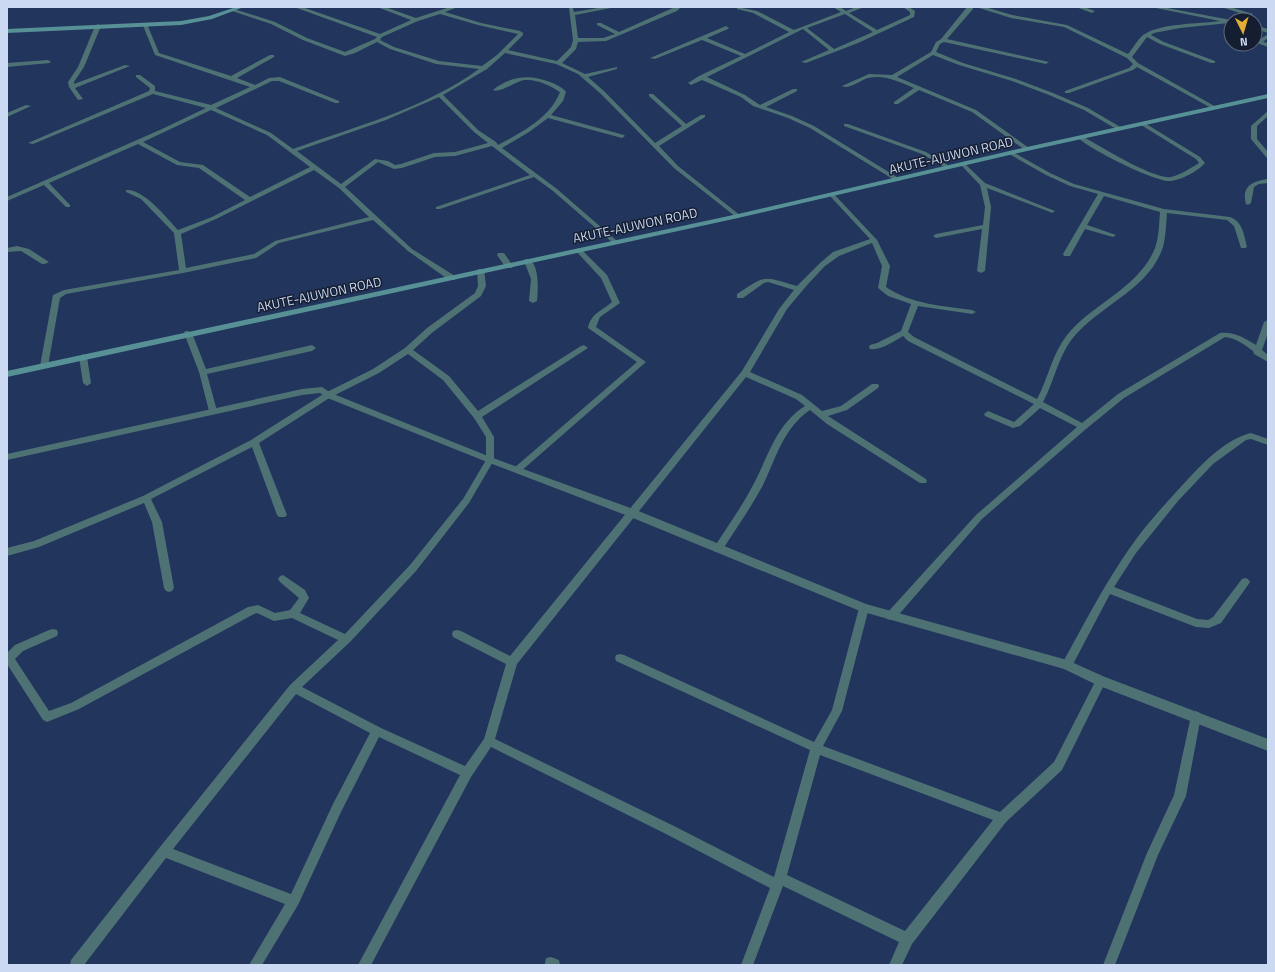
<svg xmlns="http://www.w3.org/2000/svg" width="1275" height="972" font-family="'Titillium Web',sans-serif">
	<rect width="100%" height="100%" fill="#21355d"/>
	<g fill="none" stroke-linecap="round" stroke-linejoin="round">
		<path fill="#4e7174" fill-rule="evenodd" d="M294,7H302L380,34L411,20L377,7H385L416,18L450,7H458L445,12L481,23L520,31L523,33V35L508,50L557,61L571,47L573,40L569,8H573L574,12L604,7H616L575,15L578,38H603L615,34L597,25V23H601L619,32L675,7H681L677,11L606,41L578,42L576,49L562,63L585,74L617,67V69L588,77L605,92L655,143L682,126L649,96V94H653L686,124L701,115H705V117L659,146L678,166L741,216L740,217H736L674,168L601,94L578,74L556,64L505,53L487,69L443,95L478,130L496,142L498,145C522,132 550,118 560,92L558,91C550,85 536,79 525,80C516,81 499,94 493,90C511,76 529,74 550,82C556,84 562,87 566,92L563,101L551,115L624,135L625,136L622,138L548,118L529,132L502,148L557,189L617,241V243H613L553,191L534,177L440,209H436V207L530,175L492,146L455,156L435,157L402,168L394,169L378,162L345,187L412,249L455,276V280H449L408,251L373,220L279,243L256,258L183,273L66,294L60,298L48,366L47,368H41L40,366L53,295L64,290L179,270L174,233L141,199L126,192V190C143,188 167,218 178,230L212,217L245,200L199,168L177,165L138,144L49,183L70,205V207H66L44,185L7,201V197L162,129L206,108L153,94L33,144L28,143L149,91L150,88L136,77V75H140L155,86V91L211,105L250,87L155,55L142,23L147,24L159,53L231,76L270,55H274V57L237,78L255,85L269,78L280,77L339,101V103H335L279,81H272L216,108L271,133L293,149C354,127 426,108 479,69L436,64L390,49L377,42L355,53L345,56L303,40L271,24L229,10L234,9L275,22L307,38L345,52L375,39L377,37ZM440,14L478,25L518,34L497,55L482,66L439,61L394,47L380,40L382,37L418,21ZM439,97L474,132L488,143L455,152L434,153L401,164L395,165L388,161L375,159L341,184L297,151L386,120ZM211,110L267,135L310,167L250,197L203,165L180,162L143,142ZM314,170L339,188L369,217L275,241L254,254L186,268L181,234L216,219Z
			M737,7L757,11L794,30L841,12L833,7H840L846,11L856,7H864L849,13L877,30L910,15V12L903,7H909L915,11L914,17L858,43L806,63L801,62L829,50L803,29L707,77L745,95L760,105L793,89H797V91L766,107L792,116L814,126L900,179V181H896L810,128L788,118L753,106L741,97L702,80L691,85L688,83L699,76L741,56L702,40L655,59L650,58L726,26L729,28L728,29L707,38L745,54L789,32L753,13L737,9ZM845,14L873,32L834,49L807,28Z
			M967,7H973V9L947,39L1049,62L1046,64L944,42L940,44L936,52L963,63L1016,79L1053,93L1088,108L1122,128V130H1118L1084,110L1049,95L1012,81L959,65L933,55L897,77L976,110L1029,148V150H1025L972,112L919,90L898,104H894V102L914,88C900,82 884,74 868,78C861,80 849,90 842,86L869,74L892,75L931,52L936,42L941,39Z
			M976,7H985L1012,15L1067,25L1128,54C1133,48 1138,39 1143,35C1160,23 1199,24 1220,21L1151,7H1162L1231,20V22L1229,23L1180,28L1154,33L1151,35L1164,42L1215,61V63H1211L1160,44L1147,37L1132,57L1138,63L1218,108L1213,109L1137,67L1133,70L1069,93H1065V91L1129,68L1133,64L1127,58L1064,27L1011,18Z
			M1076,7H1084L1095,11L1092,13Z
			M1221,7H1230L1253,14L1246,20H1240L1246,15Z
			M98,24L101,26L84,67L74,82V84L125,65L130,66L75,88L83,99L78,100L69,87L68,82L78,67L95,26Z
			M1255,25L1268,29V33L1255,29Z
			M1268,34V38L1263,42L1268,43V47L1257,43V41Z
			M48,60L51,62L50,63L7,67V63Z
			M26,105L31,106L7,117V113Z
			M1268,111V116L1257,126V139L1268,152V158L1266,157L1251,139V126Z
			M1143,122L1200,157L1205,163C1198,171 1180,181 1169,181C1153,181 1089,149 1077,137L1082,136C1098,145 1154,180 1171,177C1180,175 1191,168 1199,163L1196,159L1141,125L1140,124Z
			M844,124H848L926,152L951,167L946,168L922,154L844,126Z
			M1009,152H1013L1050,173L1074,184L1164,209L1230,217C1243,222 1244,235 1247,247L1245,248H1241L1234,226L1227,220L1167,213C1166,224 1166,236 1163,247C1149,290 1099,305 1072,339C1058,357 1054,382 1043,402L1082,423L1118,394L1220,333C1233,331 1245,338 1256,345L1264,322L1268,320V333L1262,350L1268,355V362L1254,354L1253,351C1245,345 1236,338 1225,337L1124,398L1086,429L982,519L895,619L891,620L887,619L886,616L887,613L976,515L1077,427L1040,408L1020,426L1013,428L985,416L984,414L988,411L1014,422L1034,404L908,341L903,336C894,341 881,351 870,349L869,347L870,345L877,343L901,331L911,304L888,296L878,288L882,266L872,243L839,256L825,266L808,284L787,309L750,372L802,395L822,411L841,406L872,384H878L879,386L878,388L847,410L828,416L926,479L927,481L926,483H920L827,424L810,410C783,428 776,459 762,487C750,509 735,530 721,552H715L713,549L715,546C727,527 741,508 752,487C768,458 775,425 805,406L796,399L746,377L517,664L495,739L674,826L774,877L810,750L616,661L615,658L616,655L620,654L624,655L814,742L832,710L859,608L860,605L864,604L868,605L869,608L842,711L823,746L1000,812L1054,762L1097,678L1101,676L1105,678L1106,681L1062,770L1006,822L912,944L902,965H889L899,942L783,886L753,965H741L770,888L666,834L491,747L471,777L371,965H358L460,775L379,737L341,812L298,905L262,965H249L285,904L166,858L84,965H70L71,960L160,847L290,685L338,640L292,618L274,621L257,613L254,614L79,709L47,722L43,720L7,664V653L15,645L49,630L53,629L57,630L58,633L57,636L23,651L15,659L49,711L71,703L248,607L258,605L275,613L290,610L299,598L280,582L278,579L280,576L283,575L305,590L309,598L300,613L345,634L410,565L463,499L486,460V437L474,418L443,380L408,354L379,373L331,397L259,443L287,515L285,517H279L277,515L252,447L151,499L162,522L174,588L172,591L169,592L166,591L164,588L152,522L144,503L39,547L7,556V548L34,541L143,496L251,440L325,393L373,369L405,348L427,328L475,293L478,286L477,271L478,269H484L486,286L481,296L433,332L413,350L449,376L478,411L581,346L584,345L588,348L482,417L494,437V460L469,503L416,571L350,642L302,687L381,728L465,766L484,739L506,664L453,637L452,634L453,631L457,630L461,631L510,656L742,371L779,309L794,290L768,282L764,283L743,298H737V294C767,274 763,276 797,286L820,263L833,252L870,239L829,195V193H833L877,240L890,266L886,287C911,304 942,306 972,310L976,312L972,314L918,306L908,332L914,337L1037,399C1048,379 1052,354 1067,335C1093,303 1139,288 1155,248C1159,237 1159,224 1160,212L1104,196L1087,225L1116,235L1113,237L1085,229L1070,256H1064L1063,254L1098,194L1070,186L1046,175L1009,154ZM296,694L370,733L333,804L291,894L173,849ZM820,755L993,820L905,931L787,875Z
			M963,162L985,183L1055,211L1052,213L1050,212L987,188L991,207L985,271L981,273L977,271L982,229L936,238L933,236L936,234L983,225L985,207L980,185L961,165L960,164Z
			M1268,179V183L1259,184L1254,187L1251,203L1248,205L1246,204C1241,186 1253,181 1268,179Z
			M17,246L29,249L49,262L45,264H42L21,251L7,252V248Z
			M579,248L581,249L607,275L620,303L600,317L596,327L646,362L520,472L517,473L513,470L514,468L637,362L588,328C591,313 602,311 612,302L601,278L575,250Z
			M498,253H504L513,266L512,268H506L497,255Z
			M525,259H528C540,264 538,290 537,301L533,303L529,301L531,279L524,261Z
			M185,331H188L192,333L206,369L312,345L316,348L312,351L207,374L217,411L213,414L209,411L199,372L184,333Z
			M83,354L87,357L91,383L87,386L83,383L79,357Z
			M1251,433L1268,439V445L1251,439L1246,440L1213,464L1178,501L1136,553L1114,587L1197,619L1208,620L1213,617L1242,579L1245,578L1248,579L1250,582L1248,585L1221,623L1209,628L1196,627L1110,594L1071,668L1067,669L1063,668L1062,665L1063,662C1084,624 1104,585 1129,549C1146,524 1168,501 1188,479C1205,461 1226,439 1251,433Z
			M1196,711L1200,713L1201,716L1186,796L1158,855L1115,965H1103L1147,853L1174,795L1191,716L1192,713Z
			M551,957L559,960L560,965H545V963L546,958Z"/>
		<path fill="#4e7174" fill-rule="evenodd" d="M322,387L331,393L493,458L636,510L866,604L1067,660L1105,677L1268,739V751L1097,685L1064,669L860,611L628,516L487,462L325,397L320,393L302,395L7,460V454L302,389Z"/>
		<path fill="#579195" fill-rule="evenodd" d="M236,7H244L212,19L181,25L7,33V29L181,21L209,16Z
			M1268,94V98L1027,151L738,218L7,377V371L738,214L1027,147Z"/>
	</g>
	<g text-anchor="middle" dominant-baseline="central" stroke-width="3" stroke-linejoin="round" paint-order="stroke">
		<g font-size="13" fill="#ccd9f2" stroke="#151e30">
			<text transform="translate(951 155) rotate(-13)">AKUTE-AJUWON ROAD</text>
			<text transform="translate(635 225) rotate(-12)">AKUTE-AJUWON ROAD</text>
			<text transform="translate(319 294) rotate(-12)">AKUTE-AJUWON ROAD</text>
		</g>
	</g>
	<rect width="1275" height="972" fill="none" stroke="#ccd9f2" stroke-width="16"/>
	<g transform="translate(1243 32) rotate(175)"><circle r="19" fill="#151e30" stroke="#5e697e"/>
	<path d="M0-3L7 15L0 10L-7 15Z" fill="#e4ae35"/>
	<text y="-6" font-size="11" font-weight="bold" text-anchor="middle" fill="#ccd9f2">N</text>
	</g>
</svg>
